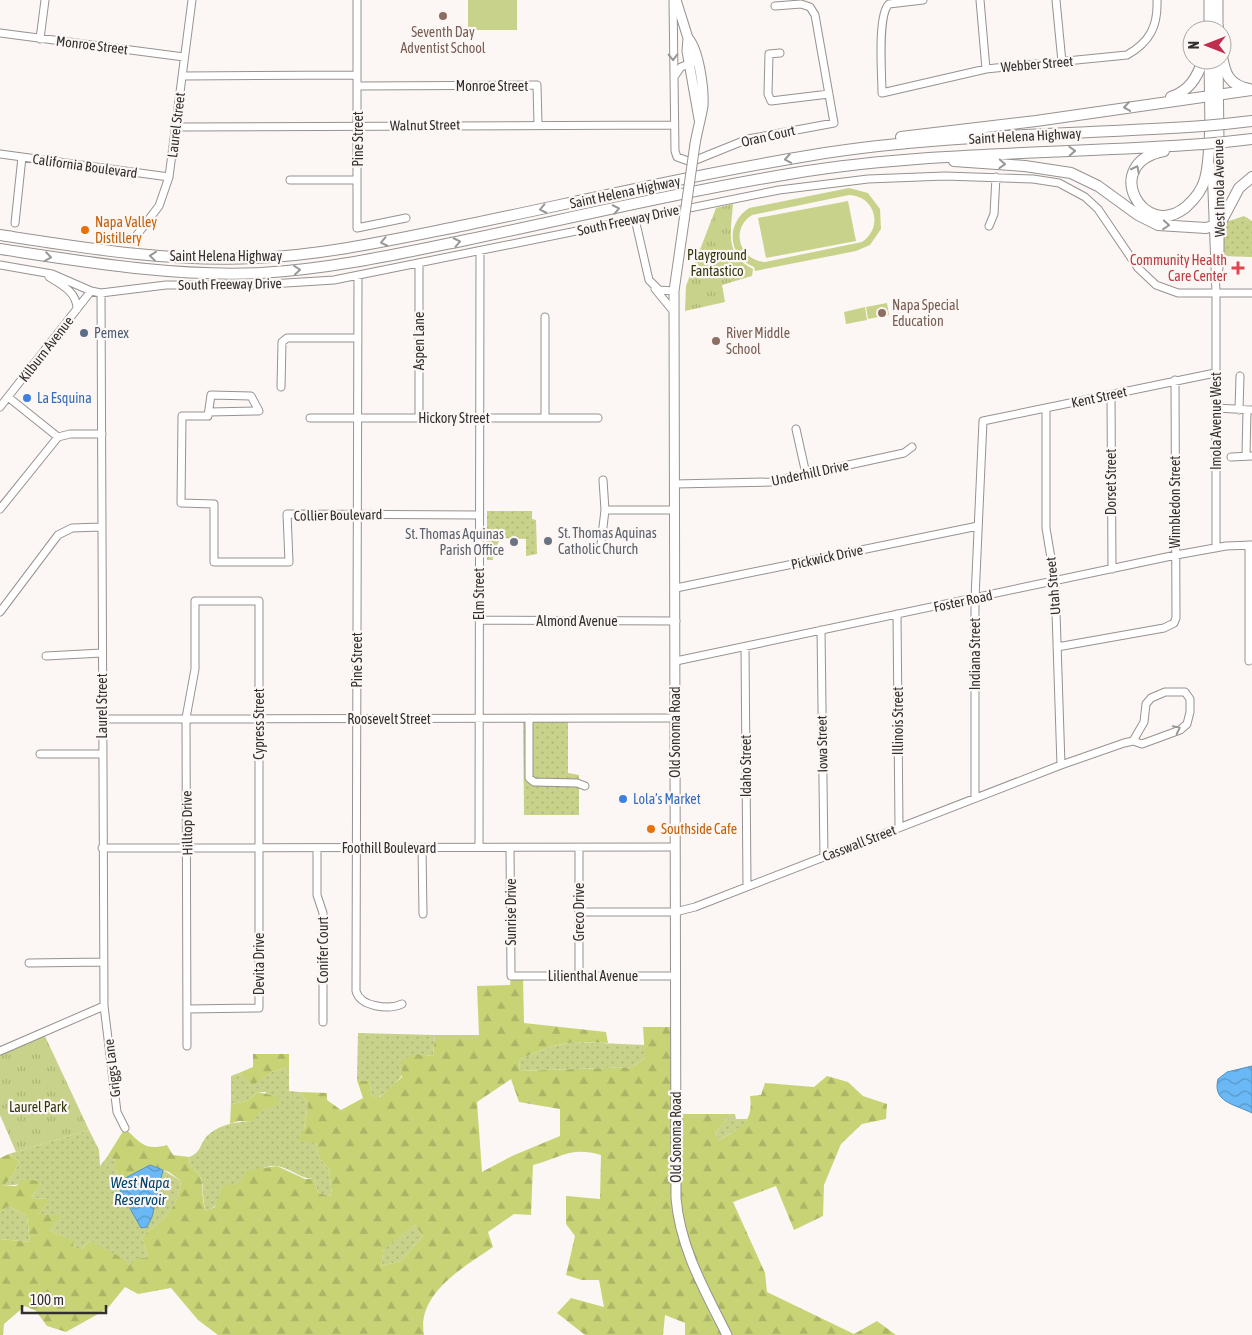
<svg xmlns="http://www.w3.org/2000/svg" width="1252" height="1335" font-family="'Asap Condensed',sans-serif">
	<defs>
		<pattern id="grass-dots" width="8" height="8" patternUnits="userSpaceOnUse" patternTransform="scale(1.25)"><rect width="8" height="8" fill="#c9d28a"/><path d="M2 2h.1M6 6h.1" fill="none" stroke="#adb577" stroke-width="1.8" stroke-linecap="round"/></pattern>
		<pattern id="forest-firs" width="22" height="20" patternUnits="userSpaceOnUse" patternTransform="scale(1.25)"><rect width="22" height="20" fill="#c8d376"/><path d="M5 1l3.5 6h-7zM16 11l3.5 6h-7z" fill="#acb566"/></pattern>
		<pattern id="park-tufts" width="24" height="20" patternUnits="userSpaceOnUse" patternTransform="scale(1.25)"><rect width="24" height="20" fill="#c9d28a"/><path d="M3 7l-1-3M5 7V3M7 7l1-3M15 17l-1-3M17 17v-4M19 17l1-3" fill="none" stroke="#adb577"/></pattern>
		<pattern id="water-waves" width="16" height="10" patternUnits="userSpaceOnUse" patternTransform="scale(1.25)"><rect width="16" height="10" fill="#6ab9f6"/><path d="M0 5q4-4 8 0t8 0" fill="none" stroke="#5897c8"/></pattern>
	</defs>
	<rect width="100%" height="100%" fill="#fcf7f4"/>
	<path fill="url(#grass-dots)" d="M1244,216L1252,221V257L1220,256V224Z
		M487,511H532V519L536,520L537,554L526,556V539L501,538L493,552V560H487Z
		M523,718L568,719V773L579,775V815H524Z
		M358,1033L435,1035L433,1056L416,1054C405,1072 396,1086 379,1097L372,1096L369,1081L357,1080Z
		M575,1042L645,1045V1058L633,1067L519,1071L520,1059L552,1046Z
		M289,1067V1091L300,1092L308,1103L304,1129L316,1143L319,1158L329,1169L332,1196L318,1193L314,1179C300,1179 291,1168 277,1166C252,1163 227,1204 206,1211C199,1191 210,1181 190,1166L189,1157C201,1153 200,1144 207,1136C218,1125 238,1121 252,1122L266,1092H258L247,1101L231,1104V1076L239,1073L253,1084L272,1072Z
		M731,1114H735L736,1119H747L744,1126L719,1140L715,1133Z
		M89,1130L99,1150L100,1166L107,1157L116,1160V1170L121,1181L116,1183L152,1217L163,1170L181,1181C178,1208 163,1221 142,1236L148,1258L129,1265L90,1241L82,1249H73L72,1240L49,1230L39,1214L49,1199L31,1198L42,1182L4,1186L14,1173L19,1161L9,1154Z
		M8,1206L27,1216L30,1242L0,1239V1212Z
		M415,1225L423,1236L401,1261L381,1266L384,1248Z"/>
	<path fill="url(#forest-firs)" fill-rule="evenodd" d="M511,976H523L524,1023L606,1032L608,1043L575,1042L552,1046L520,1059L519,1071L633,1067L645,1058L643,1027H675L676,1114H731L715,1133L719,1140C739,1129 754,1123 750,1096L761,1095L765,1083L814,1087L827,1076L848,1082L863,1096L887,1104L886,1119L862,1124L841,1144L824,1185L823,1216L794,1230L776,1186L733,1202L765,1273L767,1292L854,1334L877,1321L896,1335H685V1323L665,1315L663,1335H585L557,1313L571,1298L604,1307L599,1280H582L566,1275L575,1236L566,1224V1196L600,1199L601,1155C571,1146 560,1158 533,1165L531,1215L514,1214L488,1232L493,1247C464,1267 416,1294 424,1335H218L198,1320L171,1288L138,1294L125,1287L107,1309L66,1332L47,1326L36,1311L25,1306L4,1324L3,1335H0V1239L30,1242L27,1216L8,1206L0,1212V1158L9,1154L19,1161L14,1173L4,1186H16L26,1179L42,1182L31,1198L50,1199L39,1214L60,1216L49,1230L73,1240V1248L82,1249L90,1241L124,1259L129,1265L138,1258H148L142,1236C163,1221 178,1208 181,1181L169,1172L150,1165L121,1181L116,1170V1160L107,1157L125,1128C140,1143 145,1151 167,1145L173,1155L189,1157L190,1166C210,1181 198,1191 206,1211L215,1207L224,1185L238,1184L248,1170L277,1166L305,1179H314L318,1193L332,1196L329,1169L319,1158L316,1143L298,1141L304,1129L308,1103L300,1092L327,1093V1100L341,1110L363,1098L357,1080L369,1081L372,1096L380,1097L402,1077V1060L416,1054L433,1056L435,1035H479L477,986L510,985ZM511,1079L519,1102L560,1109V1136L512,1156L482,1172L477,1102ZM415,1225L423,1236L401,1261L381,1266L384,1249Z
		M253,1054H289V1067L272,1072L253,1085L239,1073L253,1067Z
		M258,1092L278,1097L279,1104L259,1112L252,1122L238,1121L230,1124L231,1104L247,1101Z"/>
	<path fill="url(#park-tufts)" d="M733,204C731,232 724,254 753,269L752,276L722,285L725,302L685,311L686,286L716,208Z
		M43,1032L89,1130L16,1152L0,1115V1051Z"/>
	<path fill="#c9d28a" fill-rule="evenodd" d="M468,0H517V30H468Z
		M849,188L868,193L880,209L881,229L870,245L856,251L755,271L754,267C728,256 725,224 749,208ZM849,195C875,196 884,227 862,242L765,262C739,260 730,229 752,215Z
		M848,201L856,241L766,258L758,218Z
		M887,303L889,315L868,319L866,307Z
		M865,307L867,320L846,324L844,312Z"/>
	<path fill="url(#water-waves)" stroke="#5990ba" d="M1252,1066V1113C1234,1104 1212,1102 1218,1079L1227,1072Z
		M150,1165L163,1170L152,1217L147,1227L141,1228L116,1183Z"/>
	<g fill="none" stroke-linecap="round" stroke-linejoin="round">
		<g stroke="#97928f" stroke-width="9">
			<path id="minor" d="M357,0V228L406,218
				M673,0L675,151L677,157L691,162L748,139L834,123L815,15L810,7L801,4L775,6
				M923,0L889,4C877,15 882,75 882,93L986,69L1127,55C1150,42 1158,26 1157,0
				M980,0L986,69
				M1056,0L1062,62
				M0,33L184,57
				M40,39L45,0
				M780,53L769,54L768,94L771,101L829,94
				M182,76L357,75
				M674,77L681,67L694,62
				M357,86L537,85L538,124
				M177,127L673,125
				M0,154L169,177
				M1211,166L1216,293V548
				M290,180H357
				M635,219L649,280L659,290L674,291
				M15,223L22,157
				M989,226L994,214L996,177
				M133,240L159,206L169,177L192,0
				M419,264V418
				M0,265L52,274L91,291L101,293L166,285H254L334,280L779,190L868,179L945,176L1033,179L1059,183L1085,197L1098,209L1138,268L1156,285L1178,293H1252
				M358,276L356,991C360,1007 389,1010 402,1004
				M49,277C62,285 77,292 77,309
				M1218,278L1220,256V224
				M655,289L674,312
				M101,293L104,1006L117,1112L125,1128
				M281,387L282,342L287,338H358
				M1111,395L1112,569
				M8,397L58,437L70,434H102
				M0,407L91,291
				M1046,408V528L1055,582L1061,765
				M1216,408L1252,410
				M1239,410L1240,376
				M209,412L259,411L251,396L211,395L208,416H182L181,503L214,504V562H289L287,514L479,515
				M310,418H598
				M545,418V317
				M796,429L806,474
				M1246,455L1247,410
				M1231,457L1252,456
				M603,480L605,510H675
				M674,484L770,482L904,453L912,447
				M0,509L58,437
				M601,544L605,510
				M676,588L978,526
				M0,612L58,535L72,528L101,527
				M897,614L899,827
				M479,620L676,621
				M821,630L824,857
				M745,647L747,886
				M1057,647L1164,628L1174,623L1176,618L1175,380
				M46,656L102,653
				M676,661L1176,555L1226,546L1252,545
				M1249,661V545
				M529,718V778L534,782L577,783L585,786
				M103,719L675,718
				M40,754H102
				M975,798V598L983,421L1215,373
				M479,847L480,251
				M102,848L675,847
				M317,848V895L323,913V1022
				M422,848L423,914
				M510,848L511,976H674
				M579,912H675L695,907L1061,765L1124,743L1133,741L1142,744L1180,730L1187,724L1190,712V699L1185,692H1165L1151,698L1146,704L1144,722L1133,741
				M29,963L104,962
				M579,975V848
				M187,1046L186,718L195,669V601H259V1008L187,1009
				M0,1051L104,1006"/>
		</g>
		<g stroke="#97928f" stroke-width="11">
			<path id="major" d="M676,0L688,38L687,51L699,119
				M1209,0V30
				M1218,0V30
				M688,38C699,50 704,89 703,106C701,118 697,132 695,144
				M1209,60L1210,132
				M1218,60L1220,224
				M684,221L674,291L676,1198C680,1248 705,1291 727,1335"/>
		</g>
		<g stroke="#97928f" stroke-width="12">
			<path id="highway" d="M1218,27V30
				M1208,30L1209,27
				M1222,56C1225,74 1229,85 1249,89
				M1171,97C1189,91 1197,78 1203,60
				M1225,124L1252,121
				M901,137L1036,121L1252,90
				M1225,142L1252,139
				M1164,151C1100,163 1143,242 1186,207C1195,199 1202,190 1205,179C1209,165 1209,148 1210,133
				M954,161L1025,166L1071,173L1098,186L1138,215L1158,225L1206,228L1220,224L1239,188L1252,177
				M0,235C85,248 169,262 255,258C327,255 396,239 466,225C581,201 697,174 813,155C942,134 1073,135 1203,126
				M0,249C87,262 173,277 261,273C331,269 398,254 466,240C575,217 685,191 795,173C930,151 1067,154 1203,144"/>
		</g>
		<use href="#minor" stroke="#fff" stroke-width="7"/>
		<use href="#major" stroke="#fff" stroke-width="9"/>
		<use href="#highway" stroke="#fff" stroke-width="10"/>
		<g stroke="#97928f" stroke-width="11" stroke-linecap="butt">
			<path id="major-bridge" d="M684,221L695,144"/>
		</g>
		<g stroke="#97928f" stroke-width="12" stroke-linecap="butt">
			<path id="highway-bridge" d="M1203,126L1225,124
				M1203,144L1225,142"/>
		</g>
		<use href="#major-bridge" stroke="#fff" stroke-width="9"/>
		<use href="#highway-bridge" stroke="#fff" stroke-width="10"/>
	</g>
	<defs><path id="oneway-chevron" d="M-2-3.5L2.5 0L-2 3.5" fill="none" stroke-width="1.6" stroke-linecap="round" stroke-linejoin="round" transform="scale(1.25)"/></defs>
	<g stroke="#989897">
		<use href="#oneway-chevron" transform="translate(673 57) rotate(89)"/>
		<use href="#oneway-chevron" transform="translate(1127 107) rotate(172)"/>
		<use href="#oneway-chevron" transform="translate(1072 151) rotate(-2)"/>
		<use href="#oneway-chevron" transform="translate(788 159) rotate(170)"/>
		<use href="#oneway-chevron" transform="translate(1002 164) rotate(3)"/>
		<use href="#oneway-chevron" transform="translate(1136 169) rotate(-63)"/>
		<use href="#oneway-chevron" transform="translate(543 209) rotate(168)"/>
		<use href="#oneway-chevron" transform="translate(616 209) rotate(-12)"/>
		<use href="#oneway-chevron" transform="translate(1166 225) rotate(5)"/>
		<use href="#oneway-chevron" transform="translate(384 242) rotate(168)"/>
		<use href="#oneway-chevron" transform="translate(457 242) rotate(-12)"/>
		<use href="#oneway-chevron" transform="translate(153 256) rotate(-174)"/>
		<use href="#oneway-chevron" transform="translate(48 257) rotate(9)"/>
		<use href="#oneway-chevron" transform="translate(297 270) rotate(-5)"/>
		<use href="#oneway-chevron" transform="translate(1177 729) rotate(-26)"/>
	</g>
	<g fill="#8d6e63" stroke="#fcf7f4" stroke-width="2">
		<circle cx="443" cy="16" r="5"/>
		<circle cx="882" cy="313" r="5"/>
		<circle cx="716" cy="341" r="5"/>
	</g>
	<g fill="#e8710a" stroke="#fcf7f4" stroke-width="2">
		<circle cx="85" cy="230" r="5"/>
		<circle cx="651" cy="829" r="5"/>
	</g>
	<path fill="#e0444e" stroke="#fcf7f4" stroke-width="2" d="M1235.5 260.5h5v5h5v5h-5v5h-5v-5h-5v-5h5z"/>
	<circle fill="#5c6f8a" stroke="#fcf7f4" stroke-width="2" cx="84" cy="333" r="5"/>
	<g fill="#3f7fe0" stroke="#fcf7f4" stroke-width="2">
		<circle cx="27" cy="398" r="5"/>
		<circle cx="623" cy="799" r="5"/>
	</g>
	<g fill="#6b7280" stroke="#fcf7f4" stroke-width="2">
		<circle cx="548" cy="541" r="5"/>
		<circle cx="514" cy="542" r="5"/>
	</g>
	<g text-anchor="middle" dominant-baseline="central" stroke-width="4.5" stroke-linejoin="round" paint-order="stroke">
		<g font-size="14" fill="#785e54" stroke="#fcf7f4" text-anchor="start">
			<text x="443" y="32" text-anchor="middle">Seventh Day<tspan x="443" dy="16">Adventist School</tspan></text>
			<text x="892" y="305">Napa Special<tspan x="892" dy="16">Education</tspan></text>
			<text x="726" y="333">River Middle<tspan x="726" dy="16">School</tspan></text>
		</g>
		<g font-size="14" fill="#32302f" stroke="#fcf7f4">
			<text transform="translate(92 45) rotate(7)">Monroe Street</text>
			<text transform="translate(1037 64) rotate(-5)">Webber Street</text>
			<text x="492" y="86">Monroe Street</text>
			<text transform="translate(176 125) rotate(-83)">Laurel Street</text>
			<text transform="translate(425 125) rotate(-1)">Walnut Street</text>
			<text transform="translate(768 136) rotate(-13)">Oran Court</text>
			<text transform="translate(1025 136) rotate(-3)">Saint Helena Highway</text>
			<text transform="translate(358 139) rotate(-90)">Pine Street</text>
			<text transform="translate(85 166) rotate(8)">California Boulevard</text>
			<text transform="translate(1219 188) rotate(-91)">West Imola Avenue</text>
			<text transform="translate(625 192) rotate(-12)">Saint Helena Highway</text>
			<text transform="translate(628 220) rotate(-12)">South Freeway Drive</text>
			<text x="226" y="256">Saint Helena Highway</text>
			<text transform="translate(230 284) rotate(-1)">South Freeway Drive</text>
			<text transform="translate(419 341) rotate(-90)">Aspen Lane</text>
			<text transform="translate(46 349) rotate(-52)">Kilburn Avenue</text>
			<text transform="translate(1099 397) rotate(-12)">Kent Street</text>
			<text x="454" y="418">Hickory Street</text>
			<text transform="translate(1216 421) rotate(-90)">Imola Avenue West</text>
			<text transform="translate(810 473) rotate(-12)">Underhill Drive</text>
			<text transform="translate(1111 482) rotate(-90)">Dorset Street</text>
			<text transform="translate(1175 502) rotate(-90)">Wimbledon Street</text>
			<text transform="translate(338 515) rotate(-1)">Collier Boulevard</text>
			<text transform="translate(827 557) rotate(-12)">Pickwick Drive</text>
			<text transform="translate(1053 586) rotate(-95)">Utah Street</text>
			<text transform="translate(479 594) rotate(-90)">Elm Street</text>
			<text transform="translate(963 601) rotate(-12)">Foster Road</text>
			<text x="577" y="621">Almond Avenue</text>
			<text transform="translate(975 654) rotate(-90)">Indiana Street</text>
			<text transform="translate(357 660) rotate(-90)">Pine Street</text>
			<text transform="translate(102 706) rotate(-90)">Laurel Street</text>
			<text x="389" y="719">Roosevelt Street</text>
			<text transform="translate(898 721) rotate(-90)">Illinois Street</text>
			<text transform="translate(259 724) rotate(-90)">Cypress Street</text>
			<text transform="translate(675 732) rotate(-90)">Old Sonoma Road</text>
			<text transform="translate(822 744) rotate(-91)">Iowa Street</text>
			<text transform="translate(746 766) rotate(-90)">Idaho Street</text>
			<text transform="translate(187 823) rotate(-91)">Hilltop Drive</text>
			<text transform="translate(859 843) rotate(-21)">Casswall Street</text>
			<text x="389" y="848">Foothill Boulevard</text>
			<text transform="translate(511 912) rotate(-90)">Sunrise Drive</text>
			<text transform="translate(579 912) rotate(-90)">Greco Drive</text>
			<text transform="translate(323 950) rotate(-90)">Conifer Court</text>
			<text transform="translate(259 964) rotate(-90)">Devita Drive</text>
			<text x="593" y="976">Lilienthal Avenue</text>
			<text transform="translate(112 1068) rotate(-97)">Griggs Lane</text>
			<text transform="translate(676 1137) rotate(-90)">Old Sonoma Road</text>
		</g>
		<g font-size="14" fill="#c56008" stroke="#fcf7f4" text-anchor="start">
			<text x="95" y="222">Napa Valley<tspan x="95" dy="16">Distillery</tspan></text>
			<text x="661" y="829">Southside Cafe</text>
		</g>
		<g font-size="14" fill="#32360f" stroke="#fcf7f4">
			<text x="717" y="255">Playground<tspan x="717" dy="16">Fantastico</tspan></text>
			<text x="38" y="1107">Laurel Park</text>
		</g>
		<g font-size="14" fill="#be3a42" stroke="#fcf7f4" text-anchor="end">
			<text x="1227" y="260">Community Health<tspan x="1227" dy="16">Care Center</tspan></text>
		</g>
		<g font-size="14" fill="#4e5e75" stroke="#fcf7f4" text-anchor="start">
			<text x="94" y="333">Pemex</text>
		</g>
		<g font-size="14" fill="#366cbe" stroke="#fcf7f4" text-anchor="start">
			<text x="37" y="398">La Esquina</text>
			<text x="633" y="799">Lola’s Market</text>
		</g>
		<g font-size="14" fill="#5b616d" stroke="#fcf7f4" text-anchor="start">
			<text x="558" y="533">St. Thomas Aquinas<tspan x="558" dy="16">Catholic Church</tspan></text>
			<text x="504" y="534" text-anchor="end">St. Thomas Aquinas<tspan x="504" dy="16">Parish Office</tspan></text>
		</g>
		<g font-size="15" font-style="italic" fill="#004269" stroke="#fcf7f4">
			<text x="140" y="1182">West Napa<tspan x="140" dy="17">Reservoir</tspan></text>
		</g>
	</g>
	<g transform="translate(1207 45) rotate(270)"><circle r="24" fill="#fcf7f4" stroke="#aba7a5"/>
	<path d="M0-4L9 19L0 12L-9 19Z" fill="#be2e4e"/>
	<text y="-8" font-size="14" font-weight="bold" text-anchor="middle" fill="#32302f">N</text>
	</g>
	<path d="M22 1305v8h84v-8" fill="none" stroke="#32302f" stroke-width="2.5"/>
	<text x="30" y="1305" font-size="15" fill="#32302f" stroke="#fcf7f4" stroke-width="4" paint-order="stroke">100 m</text>
</svg>
